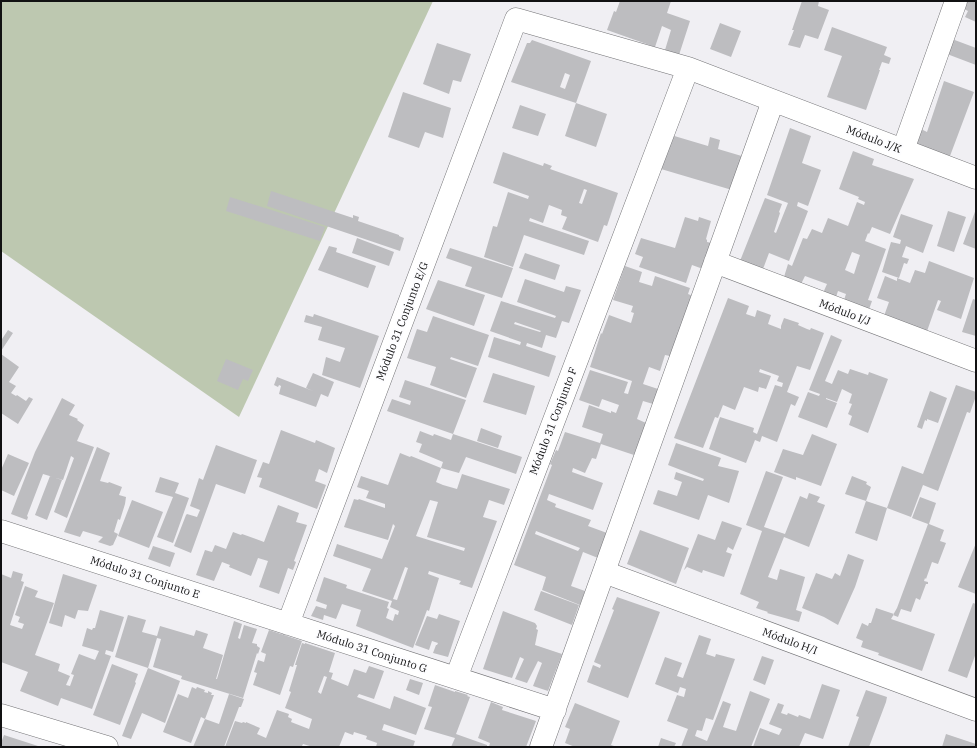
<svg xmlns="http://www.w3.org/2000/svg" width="977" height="748" font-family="'IBM Plex Serif',serif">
	<rect width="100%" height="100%" fill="#f0eff3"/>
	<path fill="#bdc8b0" d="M1,1H433L239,417L1,251Z"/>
	<path fill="#bdbdc0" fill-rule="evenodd" d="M620,1H671L667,13L690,21L679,55L665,50L671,30L662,26L655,47L607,30L614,11L616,12Z
		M802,1H819L818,6L829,10L818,39L805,35L800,48L788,45L794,30H792Z
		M967,1H976V22L965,17L968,11L964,9Z
		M720,23L741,31L731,57L710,49Z
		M832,27L887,47L884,55L891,58L889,64L882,62L879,70H880L866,110L827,97L842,56L824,50Z
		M952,39L976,48V65L947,54Z
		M532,40L591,61L576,103L511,82L527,43H530ZM565,73L570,75L565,89L560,87Z
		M437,43L471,54L461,82L453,80L449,94L423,84Z
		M944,81L974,92L950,156L915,145L921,129L927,132Z
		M403,92L451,108L443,138L425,132L419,148L388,137Z
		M576,103L607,114L596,147L565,136Z
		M520,105L546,114L538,136L512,128Z
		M790,128L811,136L802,163L821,170L808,206L798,202L797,206L808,211L789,261L769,253L763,269L740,261L765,198L782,204L779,212L780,213L774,232L776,233L788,203L767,195Z
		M671,135L708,146L710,137L720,140L718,149L745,157L732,190L661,169Z
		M853,151L874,159L872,165L914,179L890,234L872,227L869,234L868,233L865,241L886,249L868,300L872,301L867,315L842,306L846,294L838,291L836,297L823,293L827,284L805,276L801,284L784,277L788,264L792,266L803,238L807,239L812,229L822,233L828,218L848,226L857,202L864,205L865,202L858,199L859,197L839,189ZM852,252L860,255L854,274L845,270Z
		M503,152L543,166L544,163L552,166L550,169L618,193L607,226L604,225L598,242L562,229L567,217L561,215L562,210L549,205L543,223L530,218L529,221L589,241L584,255L524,235L513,267L484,257L493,226L497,227L508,192L528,199L529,196L493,183ZM584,189L587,190L582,204L579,203Z
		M271,191L353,218V215L359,217L358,221L399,235V236L404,238L400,251L267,206Z
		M230,197L325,227L320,241L226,211Z
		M976,209V249L963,244Z
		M948,211L966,217L954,252L937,246Z
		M901,214L933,225L923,253L906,246L902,257L909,259L907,264L904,263L899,278L882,272L891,242L900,244L901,240L893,237Z
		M685,217L698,221L699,217L711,221L706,239L707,240V242L712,243L703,269L692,265L686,283L639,267L643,257L635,254L641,238L675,248Z
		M357,238L394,252L389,266L352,253Z
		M329,246L337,248L336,252L376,266L368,288L318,270Z
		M450,248L513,268L502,298L465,286L472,267L446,258Z
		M525,253L560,265L555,280L519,268Z
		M929,261L974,278L961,319L937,310L941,301L938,300L926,334L884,316L889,302L877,298L885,276L897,281V278L910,283L915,270L925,273Z
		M625,266L642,272L639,282L652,286L655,276L690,288L688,294L693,296L670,356L665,355L660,371L649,367L643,384L658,389L653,404L643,401L637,419L646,423L634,455L601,444L596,459L592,458L585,473L573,468L572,472L603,483L593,510L549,494L547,500L556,504L555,507L591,520L588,526L607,533L598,558L583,552L571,586L585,591L580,605L542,590L546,577L514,565L552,465L550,464L556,450L558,451L565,432L600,443L603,434L582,427L589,405L611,413V411L616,413L619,405L602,399L599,407L579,400L590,370L628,382L624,393L628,394L632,381L590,367L601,333L602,334L609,315L631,323L634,313L631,312L633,306L613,300ZM536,531L580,548L578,551L535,534Z
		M525,279L564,292L566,286L581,290L569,323L562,321L556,338L546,335L542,348L527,343L526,346L556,356L549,377L488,357L494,337L520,345L521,342L490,331L501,301L555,318L556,316L517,302ZM515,322L541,331L540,332L514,324Z
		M438,280L485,295L474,326L426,309Z
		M728,298L749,306L746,314L755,317L757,310L771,315L768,324L781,329V326L784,318L799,323L798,325L807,329L810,330L811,328L824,333L810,370L797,366L787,392L799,397L795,406L791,404L777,442L762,436L760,442L755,440L746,463L709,449L720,417L754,428L753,432L757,434L775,385L782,387L783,383L777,381L779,376L760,369L759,372L771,376L766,389L759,387L758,392L744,387L735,410L723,405L718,418L715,417L703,448L674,438Z
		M973,299L976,300V336L962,332Z
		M314,314L379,336L360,388L322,375L326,357L340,362L345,348L318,340L322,327L304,322L306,315L313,317Z
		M433,316L489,335L478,366L451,357L450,359L477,368L466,398L430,385L436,367L407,358L417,329L427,332Z
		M8,330L13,333L1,351V338L2,339Z
		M831,335L842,340L825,381L832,384L838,370L848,374L850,369L868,375L869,372L888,379L868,433L849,425L852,416L848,414L852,404L849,403L852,394L842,389L837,402L826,398V399L837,403L827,428L798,417L808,392L819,396L820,394L809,390Z
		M1,354L19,367L9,382L16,386L11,393L16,396L17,395L26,401L29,397L33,399L18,424L1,413Z
		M226,359L253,370L248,381L243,379L238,390L217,381Z
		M313,373L334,382L328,397L321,394L316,407L279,394L281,386L279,385L278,387L274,385L277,377L313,391L306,388Z
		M493,373L535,386L526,415L483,402Z
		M405,380L466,400L453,434L387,411L392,399L410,405L411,401L399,397Z
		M956,385L976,392V396L970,413L967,412L938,491L923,485L911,517L887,508L877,541L855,533L866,501L887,508L902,466L923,474Z
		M930,391L947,398L938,423L927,419V421L925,420L922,429L917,427Z
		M62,398L75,405L69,415L78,419L77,420L84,425L77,441L94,447L67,518L54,512L74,458L71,456L63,480L43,474L27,516L28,517L27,520L11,514L35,452Z
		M481,428L502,436L498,448L477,441Z
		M281,430L315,443L316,440L335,448L327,473L319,469L315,481L326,485L317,509L259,487L262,478L257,477L263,462L269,464Z
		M420,431L433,436L434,434L451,440L453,434L522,457L516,474L466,457L459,473L441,468L443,462L419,452L422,444L416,442Z
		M812,434L837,444L821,486L796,477V480L774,472L783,449L803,455Z
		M676,443L721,458L718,466L739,471L729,503L708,495L699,520L653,504L658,490L677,496L682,482L674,479L676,472L703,481L704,479L668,465Z
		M216,445L257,460L245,494L216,484L191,553L174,546L186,515L187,514L197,517L200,510L190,506L199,478L203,480Z
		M97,447L110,453L100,481L108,483L109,482L122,487L119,495L126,497L125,504L120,520L118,519L114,532L118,534L113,545L110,546L98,542L103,537L83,531L80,537L64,532Z
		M400,453L410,457L411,456L441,468L436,482L443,485L457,489L462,474L510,489L504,505L489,500L483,517L497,521L472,588L459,584L461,581L429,571L428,574L439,578L429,611L427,610L413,648L356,626L361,610L342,604L336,619L324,615L323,620L311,616L316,606L326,609L327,605L316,601L324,577L347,585L346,588L389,602L387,608L389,609L386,618L393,621L395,614L398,615L399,611L390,607L392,601L362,591L371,569L333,556L337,544L382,559L395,526L393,524L388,540L344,527L354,499L358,500L359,499L385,508V504L366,498L369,491L357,487L361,476L388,485ZM430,500L438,502L427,537L465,548L464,551L416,536ZM405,567L408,568L397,600L393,599Z
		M8,454L29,463L14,496L1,490V470Z
		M766,471L783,477L764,527L785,534L800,496L807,499L809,493L820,497L817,502L825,505L809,547L784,537L768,577L777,580L780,569L805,577L796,610L802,612L799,622L767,613L768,612L756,608L759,602L740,594L762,531L746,525Z
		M50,476L62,480L47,520L35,515Z
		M852,476L867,482L866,484L871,487L866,501L845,494Z
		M160,477L179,483L175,493L189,498L173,543L157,537L173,497L155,492Z
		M920,497L936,503L929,524L944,530L940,541L946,543L938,564L932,562L926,579L925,578L924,581L928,582V584H926L920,600L916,598L911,612L901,609L898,617L893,615L897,608L928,524L912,518Z
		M132,500L163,512L149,548L118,536Z
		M278,505L299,513L296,522L307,525L294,561L296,562L293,570L288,568L279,594L259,587L268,561L258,558L251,576L229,567L230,565L222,562L214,581L196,575L205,550L212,552L215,545L226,549L233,532L241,535L242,534L264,542Z
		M722,521L742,528L733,550L728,547L726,552L732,554L724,577L703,570L702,573L687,567L684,570L698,534L715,540Z
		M640,530L689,548L676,584L627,564Z
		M976,543V594L958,587Z
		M153,546L175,553L170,567L148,559Z
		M848,554L864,560L855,587L838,625L824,617L802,608L816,573L832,579L835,573L840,576Z
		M13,571L23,574L21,581L24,582L10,625L22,629L24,624L18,622L20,617L15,615L25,586L38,591L35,597L54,603L35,655L60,664L58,671L70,676L66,685L70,686L74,675L71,674L79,654L95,660L99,651L82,646L87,628L92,630L93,628H95L100,610L124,617L113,652L106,650L105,654L111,656L92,709L61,698L58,706L20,691L28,672L1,662V574L11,578Z
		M63,574L97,585L88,611L78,610L75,619L65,615L62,627L49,623Z
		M541,591L579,605L572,625L534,610Z
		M617,597L660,612L628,698L587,682L593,665L600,668L601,665L594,662L614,610L612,609Z
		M973,603L976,604V653L967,678L948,671Z
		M876,608L894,614L891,619L935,634L922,671L878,655L879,653L861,647L863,641L856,638L862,623L868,626L869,623H871Z
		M503,611L535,623L537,626L536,629L538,630L535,645L562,654L548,691L533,686L542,663L538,661L527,683L515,679L524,659L520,657L512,678L483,669Z
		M439,614L460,621L448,657L433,653L436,645H437L438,643L432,641L429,650L415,645L427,616L437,619Z
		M128,615L146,620L142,632L157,636L160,626L194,636L196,630L208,634L203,648L223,655L216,679H217L234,621L242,624L238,638L240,639L244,625L257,629L252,643L257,644V646L260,648L258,654L257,653L243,698L181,679L182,676L153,667L161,639L157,638L148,668L115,657Z
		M269,630L302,641L293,667L290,666L280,695L253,685L257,673L254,672L258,660L264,662L266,654L261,652Z
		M699,635L711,639L706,654L715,657L716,654L735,659L713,720L706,718L702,731L697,730L695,736L707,741L723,701L731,704L723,727L736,731L750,691L770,699L751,747H681L688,729L667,721L677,695L684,697L686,689L680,687L678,693L655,684L665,657L682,663L677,676L683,678Z
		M302,643L305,644V643L335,653L329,672L333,673L331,679L348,686L354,669L366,673L369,666L384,671L374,699L359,694L357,697L390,709L394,696L426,708L416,735L384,724L382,730L415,741L413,747H376L377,743L366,739L367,736L354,732L353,735L345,732L339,747H313L303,744L302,746L305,747H225L235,721L242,723L243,722L246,723V722L260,728L257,734L266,738L277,710L289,714L288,717L292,719L291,722L309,729L312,719L285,708L291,692L289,691L297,665H295ZM324,676L327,677L321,694L318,692Z
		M762,656L774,660L765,685L753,680Z
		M112,664L138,674L135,682L136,683L120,725L93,715Z
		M148,668L180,681L165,723L142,713L131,739L122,736Z
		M410,679L423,683L419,695L406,690Z
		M822,684L840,690L823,739L805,733L799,747H753L760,728L779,735L782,729L769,724L778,703L784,705L781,713L787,715L788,713L798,717L799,715L810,719Z
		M435,685L455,692V691L468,695L467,696L470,697L456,734L487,745V747H451L455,738L424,729L432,707L428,706Z
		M192,687L196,689L197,687L205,690L204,692L208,693V691L212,693L211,695H214L205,719L201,717L191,743L163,732L178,694L188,698Z
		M866,690L887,697L886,702L869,747H848L859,717L856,716Z
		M229,694L244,699L241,707H239L224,747H193L205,719L219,724Z
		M491,702L503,707L502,710L536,721L526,747H489L490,743L478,738Z
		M575,703L620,721L611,745L617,747H575L565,743L570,729L565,727Z
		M946,734L976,744V747H942Z
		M4,735L38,746L37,747H1V743Z
		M661,738L676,743L674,747H658Z"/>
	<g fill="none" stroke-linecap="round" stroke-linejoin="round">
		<g stroke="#747477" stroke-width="23">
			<path id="minor" d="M903,150L956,1
				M715,262L976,361
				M1,531L555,710
				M604,572L976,710
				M288,624L516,19L688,68L976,178
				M456,678L688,68
				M1,715L107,747
				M541,747L773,101"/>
		</g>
		<use href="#minor" stroke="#fff" stroke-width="22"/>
	</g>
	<g text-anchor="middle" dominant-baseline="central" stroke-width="4" stroke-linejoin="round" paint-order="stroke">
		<g font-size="11" fill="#111112" stroke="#fdfdff">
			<text transform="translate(874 139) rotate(21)">Módulo J/K</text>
			<text transform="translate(845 312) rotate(21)">Módulo I/J</text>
			<text transform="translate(402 321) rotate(-69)">Módulo 31 Conjunto E/G</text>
			<text transform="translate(553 421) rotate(-69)">Módulo 31 Conjunto F</text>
			<text transform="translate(145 577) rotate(18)">Módulo 31 Conjunto E</text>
			<text transform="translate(790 641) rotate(20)">Módulo H/I</text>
			<text transform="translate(372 651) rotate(18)">Módulo 31 Conjunto G</text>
		</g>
	</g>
	<rect width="977" height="748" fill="none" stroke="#111112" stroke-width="4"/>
</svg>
